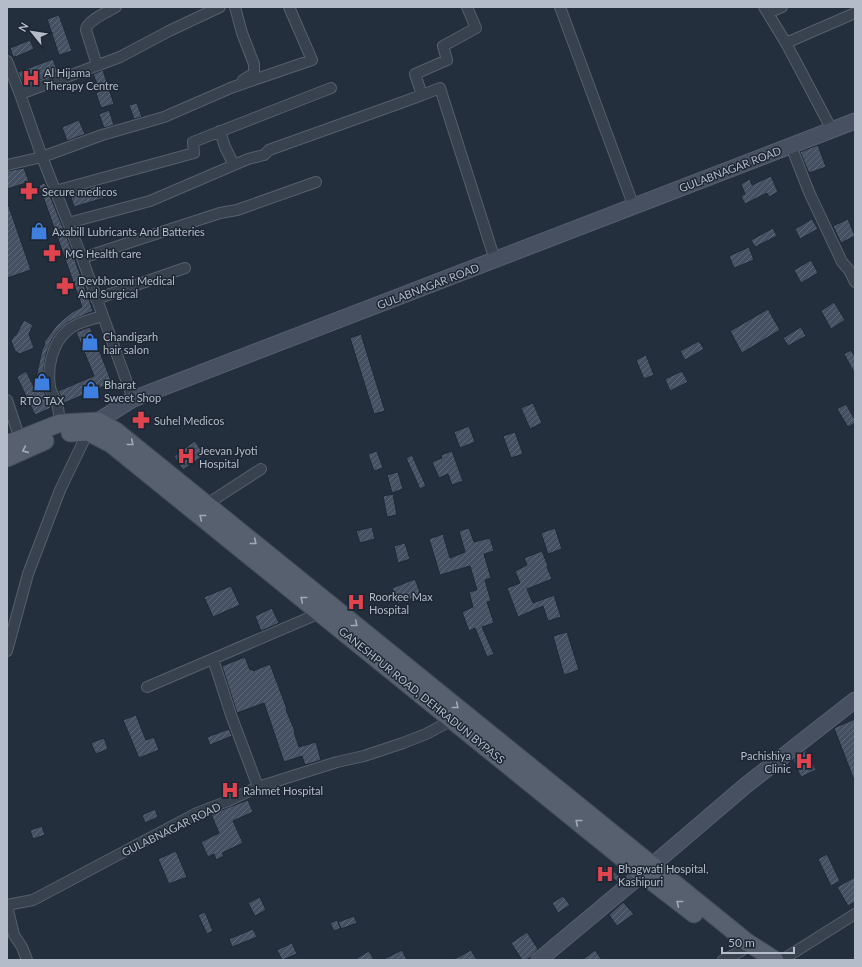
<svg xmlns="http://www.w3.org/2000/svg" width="862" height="967" font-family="Lato,sans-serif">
	<defs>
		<pattern id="building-hatch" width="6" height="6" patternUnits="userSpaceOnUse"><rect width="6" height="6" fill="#455162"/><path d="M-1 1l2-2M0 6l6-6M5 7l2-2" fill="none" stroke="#5d6877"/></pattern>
	</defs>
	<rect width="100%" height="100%" fill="#242f3e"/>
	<path fill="url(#building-hatch)" stroke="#1f2835" d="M59,15L72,51L59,55L47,19Z
		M30,40L34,49L18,56L13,57L10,48Z
		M53,59L58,73L24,86L18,72Z
		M103,70L114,104L101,108L96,93L100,91L93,74Z
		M137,103L142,117L134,119L129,105Z
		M109,110L114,125L104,128L99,114Z
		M79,120L85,134L67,141L62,127Z
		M818,145L826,167L809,173L800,152Z
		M24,168L29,182L7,189V171Z
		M771,176L778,192L769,197L767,193L745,204L741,196L745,194L741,184L750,179L752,185Z
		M45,183L69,243L93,311L68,322L58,331L52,339L46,354L43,372L44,391L51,408L35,415L17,377L26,371L34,387L42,350L45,344L44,342L57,325L72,312L82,307L39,185Z
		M100,185L104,198L74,207L70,194Z
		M7,204H8L31,270L7,278Z
		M812,219L818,229L800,239L795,229Z
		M848,219L855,236L841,243L833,226Z
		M773,228L777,236L755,247L751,240Z
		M749,247L754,260L734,268L729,256Z
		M811,260L818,273L801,283L794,270Z
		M834,302L845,320L831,329L821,311Z
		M768,309L780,330L742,353L730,331Z
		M24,320L33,325L29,334L34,348L20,354L15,351L11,341L14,336L16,335Z
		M90,327L112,383L64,403L58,391L94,376L76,332Z
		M801,327L806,336L788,346L783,338Z
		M361,334L385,411L374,414L350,338Z
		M699,341L704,349L685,360L680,351Z
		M851,350L855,357V374L844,354Z
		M646,355L654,375L644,379L636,360Z
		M682,371L688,382L670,391L665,379Z
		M533,403L542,423L530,429L521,408Z
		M846,404L855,420V423L848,427L837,409Z
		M469,426L475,442L460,448L454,432Z
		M515,432L523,454L511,458L503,436Z
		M195,441L204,455L183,470L174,456Z
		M377,451L383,468L374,471L368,454Z
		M452,451L463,481L452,485L448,474L439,478L432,462L442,458L441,455Z
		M412,455L426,486L420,489L406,458Z
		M398,472L403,489L392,493L387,475Z
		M393,494L397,515L387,517L383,496Z
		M372,527L375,539L360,543L356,531Z
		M469,528L474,542L490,538L494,551L484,554L491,578L485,580L491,601L487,602L494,623L482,627L494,654L487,657L475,628L469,631L462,612L473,607L469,592L477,590L470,566L440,575L429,539L443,534L450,558L465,552L459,531Z
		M555,528L562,549L548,554L541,533Z
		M405,543L410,559L398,563L394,546Z
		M542,551L548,566L547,567L552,579L527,589L533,603L554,595L561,617L548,621L543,606L518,617L507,588L520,583L515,571L527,565L524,558Z
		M415,579L421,595L398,604L392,588Z
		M231,586L240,605L213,617L204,597Z
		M359,596L363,602L352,608L349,601Z
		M272,608L279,623L261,631L255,616Z
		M567,632L579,670L564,675L553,636Z
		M245,657L250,670L252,669L253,671L270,664L287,709L286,710L295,731L294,732L299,747L316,742L321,760L305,765L302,756L284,762L264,703L237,713L222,666Z
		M136,715L146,740L154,737L159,750L139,758L123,720Z
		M855,719V780H854L834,728Z
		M229,729L232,736L210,745L207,737Z
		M104,738L108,749L96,754L91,743Z
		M806,750L816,770L801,777L793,760Z
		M236,783L238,789L224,796L221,789Z
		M248,800L253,812L233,821L243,843L222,853L224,856L216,860L214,854L208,857L201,842L219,833L211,814Z
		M155,809L158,817L145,823L142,815Z
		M42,826L45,835L33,839L30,830Z
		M176,851L187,877L169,884L158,859Z
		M827,854L840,881L831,886L818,859Z
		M608,866L622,879L618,882L609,876L605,879L600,874Z
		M855,877V902L848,906L837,887Z
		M563,896L570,905L558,913L552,903Z
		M260,897L266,910L255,916L248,903Z
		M623,902L634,914L617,926L609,915Z
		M205,912L213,931L207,934L198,915Z
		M354,916L357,923L341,929L338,922Z
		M337,920L341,928L334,931L330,923Z
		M253,929L257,937L232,947L229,939Z
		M527,932L538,949L531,957L526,960H522L511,943Z
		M292,943L297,954L282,960L277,950Z
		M402,950L407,960H382Z
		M471,950L477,960H453Z
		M595,950L602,960H582Z
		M369,951L374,960H354Z"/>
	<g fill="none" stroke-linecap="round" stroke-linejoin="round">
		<g stroke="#565f6c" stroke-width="12">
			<path id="street" d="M235,7L242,33L254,64V73L243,80
				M467,7L476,28L443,46L447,60L415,74L422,95L440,88L495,260
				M560,7L634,207
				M764,7L786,43
				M768,13L782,7
				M7,61L20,94L42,157L7,165
				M97,65L86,30C87,20 108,12 116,7
				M20,94L120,57L169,31L220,7
				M832,130L786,43L855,13
				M220,131L225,147L234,165
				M791,146L809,192L842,262L849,270L855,282
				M55,191L194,153L193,142L331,88
				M68,223L150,201L248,159L264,155L269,150L403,102L422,95
				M82,258L220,213L237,210L316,182
				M96,299L185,268
				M133,399L82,258L42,157L102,135L164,117L233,87L312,60L289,7
				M7,400L20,439
				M60,423C59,417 59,410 57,404C55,398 51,393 50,387C47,368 52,343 68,330C77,322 91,320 102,316
				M207,504L261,469
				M7,651L28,574L60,490L88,432
				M213,659L231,715L258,787
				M147,687L320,613
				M7,905L33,900L197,813L228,801L258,787L337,762L364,756L403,743L426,734L452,720
				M7,906L14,935L22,947L27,960
				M723,960L741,951
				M782,960L855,914"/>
		</g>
		<g stroke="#565f6c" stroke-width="17">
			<path id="secondary" d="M91,429L98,421L133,399L855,121
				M539,960L642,874L745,786L855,700"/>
		</g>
		<g stroke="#414a57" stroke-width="19">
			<path id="primary" d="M70,433L88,432L111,444L642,874L694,914
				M7,444L60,423L98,421L116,431L747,942L775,960
				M7,458L45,441"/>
		</g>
		<use href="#street" stroke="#38414e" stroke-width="10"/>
		<use href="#secondary" stroke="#465061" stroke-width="15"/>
		<use href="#primary" stroke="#56606e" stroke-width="17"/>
	</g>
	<defs><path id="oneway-chevron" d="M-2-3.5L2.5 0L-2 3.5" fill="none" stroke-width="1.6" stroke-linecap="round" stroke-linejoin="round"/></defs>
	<g stroke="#a1aab7">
		<use href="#oneway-chevron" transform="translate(131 443) rotate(39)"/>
		<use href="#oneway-chevron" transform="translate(25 450) rotate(156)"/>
		<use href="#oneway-chevron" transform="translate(202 517) rotate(-141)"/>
		<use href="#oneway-chevron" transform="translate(254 542) rotate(39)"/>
		<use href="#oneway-chevron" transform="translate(303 599) rotate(-141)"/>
		<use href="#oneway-chevron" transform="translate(355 624) rotate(39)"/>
		<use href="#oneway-chevron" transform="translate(456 706) rotate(39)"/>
		<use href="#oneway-chevron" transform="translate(578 822) rotate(-141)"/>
		<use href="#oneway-chevron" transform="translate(679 903) rotate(-142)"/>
	</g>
	<defs>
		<g id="hospital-bare" transform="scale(1.38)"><path d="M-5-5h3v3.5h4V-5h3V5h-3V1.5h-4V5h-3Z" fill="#e0444e" stroke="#1d2633" stroke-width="2.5" paint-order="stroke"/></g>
		<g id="pharmacy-bare" transform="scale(1.38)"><path d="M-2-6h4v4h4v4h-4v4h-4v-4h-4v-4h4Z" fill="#e0444e" stroke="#1d2633" stroke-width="2.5" paint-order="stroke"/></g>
		<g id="shop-bare" transform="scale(1.38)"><path d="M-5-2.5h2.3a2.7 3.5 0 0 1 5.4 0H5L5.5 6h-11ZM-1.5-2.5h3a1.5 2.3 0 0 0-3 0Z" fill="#3f7fe0" stroke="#1d2633" stroke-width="2.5" paint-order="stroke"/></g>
	</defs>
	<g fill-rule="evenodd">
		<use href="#hospital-bare" x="31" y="78"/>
		<use href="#pharmacy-bare" x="29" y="191"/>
		<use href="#shop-bare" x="39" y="231"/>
		<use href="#pharmacy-bare" x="52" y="253"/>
		<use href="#pharmacy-bare" x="65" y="286"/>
		<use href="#shop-bare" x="90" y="342"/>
		<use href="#shop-bare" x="42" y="382"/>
		<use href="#shop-bare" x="91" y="390"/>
		<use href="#pharmacy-bare" x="141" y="420"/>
		<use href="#hospital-bare" x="186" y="456"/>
		<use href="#hospital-bare" x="356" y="602"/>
		<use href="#hospital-bare" x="804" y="761"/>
		<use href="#hospital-bare" x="230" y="790"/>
		<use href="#hospital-bare" x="605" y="874"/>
	</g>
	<g text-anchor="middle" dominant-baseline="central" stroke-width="3" stroke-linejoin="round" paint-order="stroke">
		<g font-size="11" fill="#b4bcc9" stroke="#1d2633" text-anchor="start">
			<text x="44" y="72">Al Hijama<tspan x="44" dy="13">Therapy Centre</tspan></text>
			<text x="42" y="191">Secure medicos</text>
			<text x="52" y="231">Axabill Lubricants And Batteries</text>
			<text x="65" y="253">MG Health care</text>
			<text x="78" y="280">Devbhoomi Medical<tspan x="78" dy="13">And Surgical</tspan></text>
			<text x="103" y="336">Chandigarh<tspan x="103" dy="13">hair salon</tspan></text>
			<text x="104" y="384">Bharat<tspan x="104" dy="13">Sweet Shop</tspan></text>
			<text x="42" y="400" text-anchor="middle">RTO TAX</text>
			<text x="154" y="420">Suhel Medicos</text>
			<text x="199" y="450">Jeevan Jyoti<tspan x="199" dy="13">Hospital</tspan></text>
			<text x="369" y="596">Roorkee Max<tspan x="369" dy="13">Hospital</tspan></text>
			<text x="791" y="755" text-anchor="end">Pachishiya<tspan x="791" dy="13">Clinic</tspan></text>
			<text x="243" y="790">Rahmet Hospital</text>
			<text x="618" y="868">Bhagwati Hospital,<tspan x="618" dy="13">Kashipuri</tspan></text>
		</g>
		<g font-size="11" fill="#b4bcc9" stroke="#1d2633">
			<text transform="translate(730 169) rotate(-21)">GULABNAGAR ROAD</text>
			<text transform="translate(428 286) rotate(-21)">GULABNAGAR ROAD</text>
			<text transform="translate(422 695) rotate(39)">GANESHPUR ROAD, DEHRADUN BYPASS</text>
			<text transform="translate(171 829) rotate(-26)">GULABNAGAR ROAD</text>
		</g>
	</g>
	<rect width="862" height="967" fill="none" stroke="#b4bcc9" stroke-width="16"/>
	<g transform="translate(32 32) rotate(300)" stroke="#1d2633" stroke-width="3" paint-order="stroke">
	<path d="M0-3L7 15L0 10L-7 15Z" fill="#b4bcc9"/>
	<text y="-6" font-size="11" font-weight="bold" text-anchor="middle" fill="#b4bcc9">N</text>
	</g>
	<path d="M722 947v6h72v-6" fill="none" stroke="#b4bcc9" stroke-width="2"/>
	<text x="728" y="947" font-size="12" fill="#b4bcc9" stroke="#1d2633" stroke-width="3" paint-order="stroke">50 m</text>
</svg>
